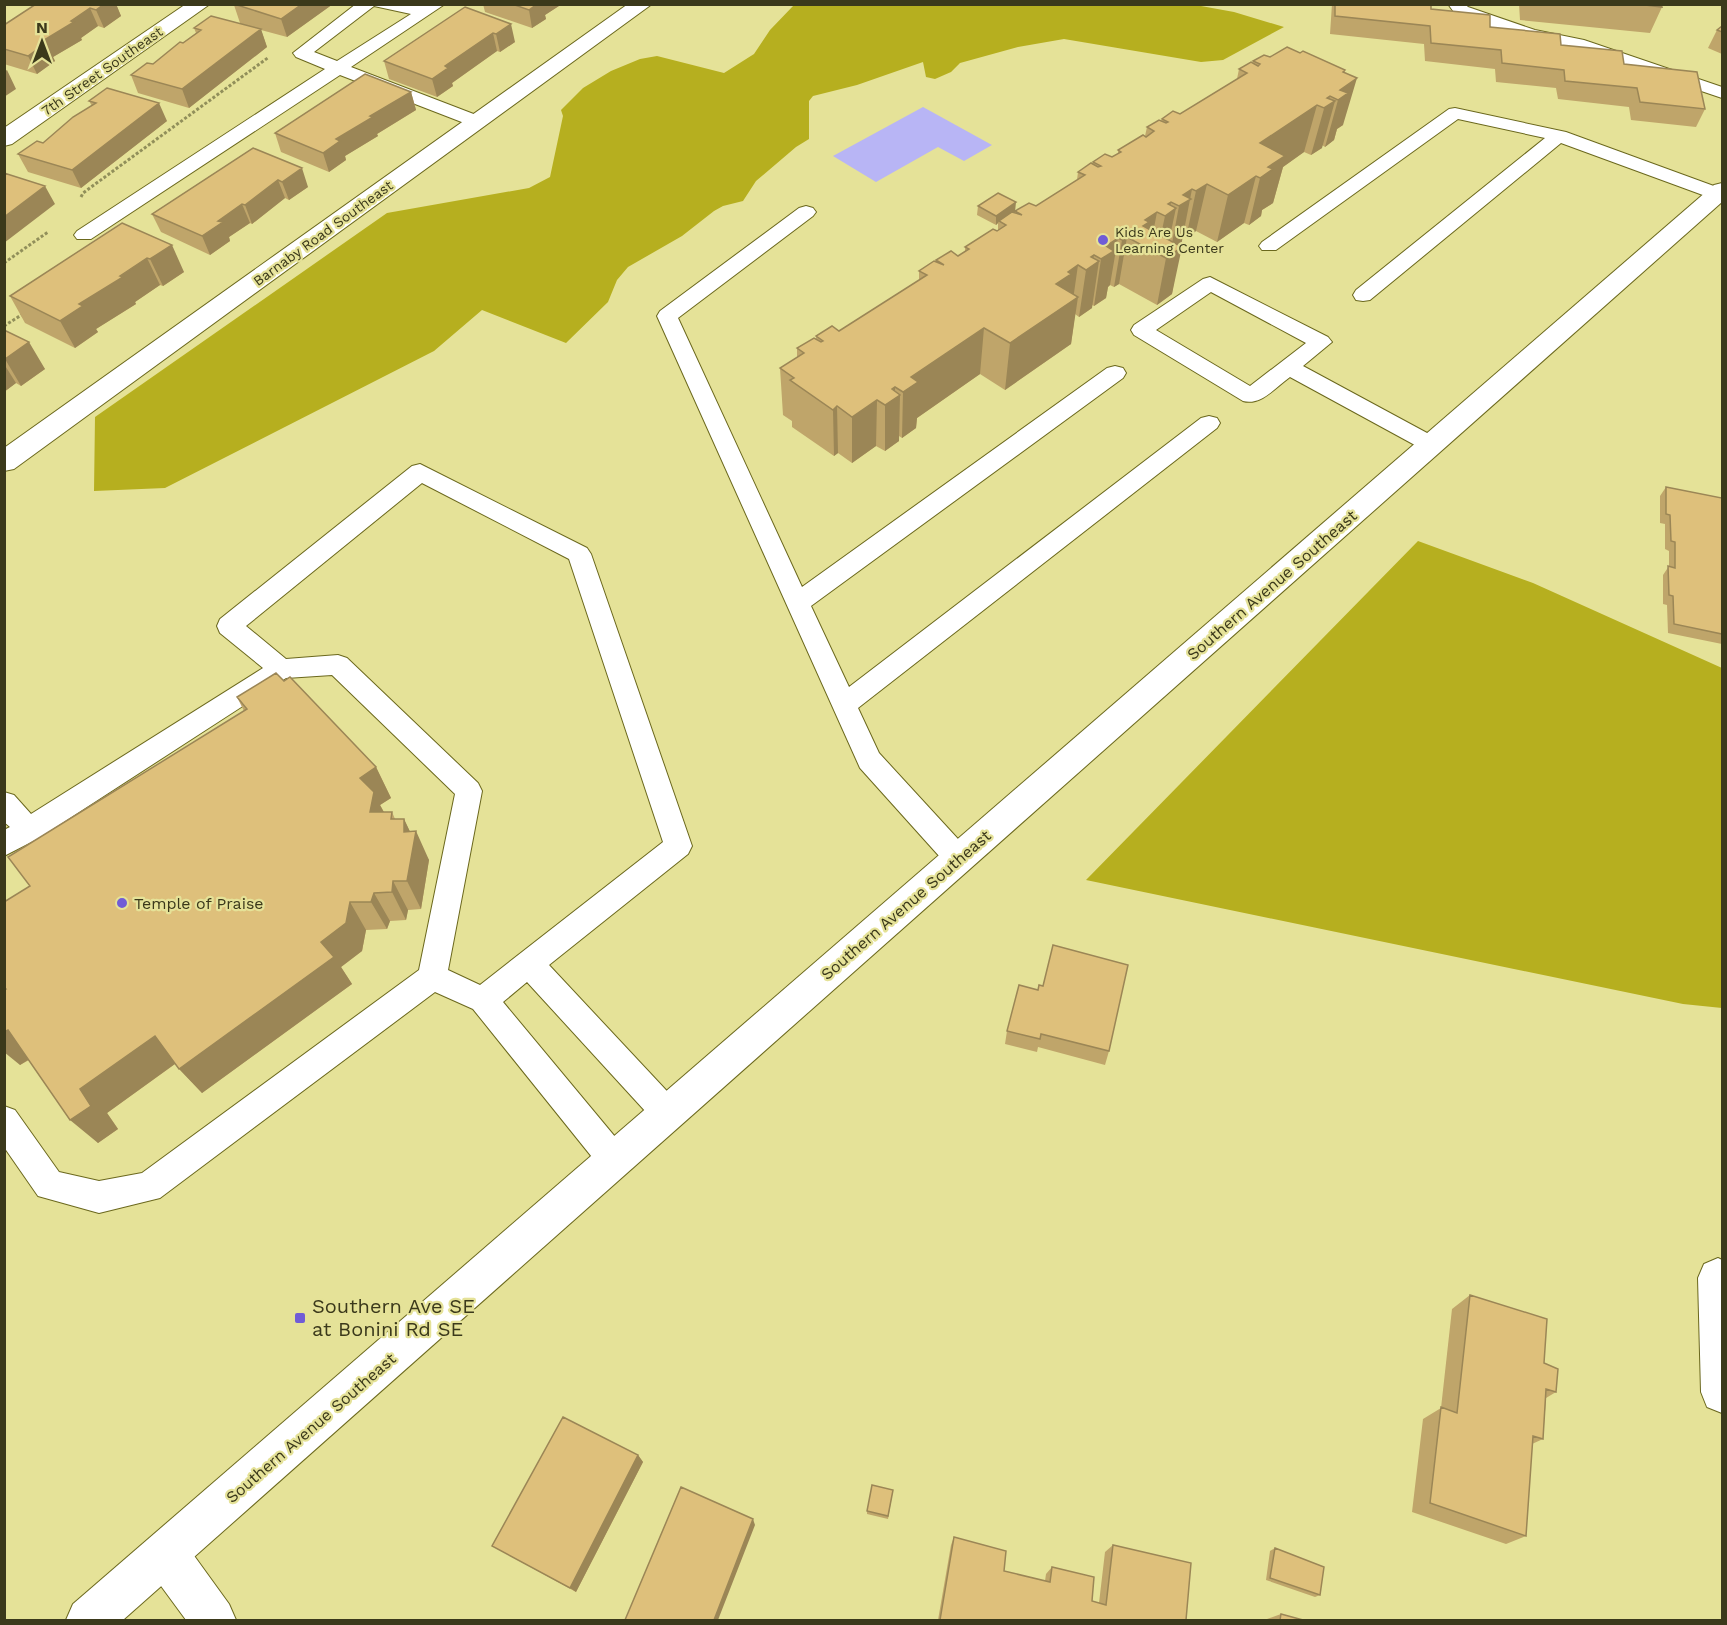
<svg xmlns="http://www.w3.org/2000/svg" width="1727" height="1625" font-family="'Work Sans',sans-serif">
	<rect width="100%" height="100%" fill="#e5e298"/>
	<path fill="#b6af1f" d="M1190,4L1234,12L1284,27L1223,60L1201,62L1064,39L1018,47L960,63L951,72L935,79L926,77L923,62L857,85L813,96L809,101V139L796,147L756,181L743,201L723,206L714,211L682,236L628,267L617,280L608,302L566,343L482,310L434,351L165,488L94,491L95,417L387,213L529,188L550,177L563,116L561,110L583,88L611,71L640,59L657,56L724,73L754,54L770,30L794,5Z
		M1418,541L1533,583L1722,668V1008L1683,1004L1086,880Z"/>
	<path fill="#b8b5f5" d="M923,107L992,145L964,161L938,147L876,182L833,156Z"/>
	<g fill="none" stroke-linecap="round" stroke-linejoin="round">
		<g stroke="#6b681d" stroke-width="2">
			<path id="service" d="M356,4H445L351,67L484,118L487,122L484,126H472L340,75L91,239H77L74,235L77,231L325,69L296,57L293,53ZM374,6L411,14L337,61L314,52Z
				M1448,4H1465L1468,7L1535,30L1584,40L1722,87V98L1574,48L1525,38L1456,15Z
				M1455,108L1566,132L1722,189V199L1711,198L1561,143L1370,300L1363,301L1356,300L1353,295L1356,290L1545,138L1458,119L1276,250H1262L1259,246L1262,242L1449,109Z
				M806,206L813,208L816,212L813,216L678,318L802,587L1107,368L1115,366L1123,368L1126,373L1123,378L811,606L849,687L1201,418L1209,416L1217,418L1220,423L1217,428L858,708L879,753L969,851L973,859L969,867L959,871L949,867L860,768L657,316L660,311L799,208Z
				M1210,277L1328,337L1332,342L1303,366L1440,440L1443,445L1440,450L1432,453L1424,450L1290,377C1276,387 1261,406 1243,401L1134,335L1131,330L1134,325L1203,279ZM1211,292L1306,343L1250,386L1156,330Z
				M420,464L587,548L591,554L692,846L688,854L549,965L679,1104L683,1114L679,1124L668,1129L657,1124L527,982L503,1002L626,1150L631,1161L626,1172L615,1176L604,1172L473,1009L435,992L160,1198L99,1213L38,1196L4,1147V1106L15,1110L59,1172L99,1181L142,1173L419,970L455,794L332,675L286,678L39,838L4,856V830L10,827L4,822V792L14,795L31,814L263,668L220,633L217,626L220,619L412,466ZM422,483L569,559L663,842L480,985L448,970L482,791L478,783L347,658L338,655L286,659L246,626Z"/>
		</g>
		<g stroke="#6b681d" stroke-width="2">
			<path id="minor" d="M186,4H210L12,144L4,146V128Z
				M1718,1258L1722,1260V1413L1707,1407L1701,1392L1698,1278L1704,1264Z"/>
		</g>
		<g stroke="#6b681d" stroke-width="2">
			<path id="tertiary" d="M628,4H652L14,469L4,471V448Z
				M166,1533L182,1539L229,1604L236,1620H186L150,1571L144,1555L150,1539Z"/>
		</g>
		<g stroke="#6b681d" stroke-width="2">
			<path id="secondary" d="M1722,183V202L123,1620H66L73,1604L1714,185Z"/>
		</g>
		<path stroke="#918f5a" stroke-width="3" stroke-dasharray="3 2" stroke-linecap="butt" d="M81,197L83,193L269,57
			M4,263L48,232
			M4,326L23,314"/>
		<use href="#service" fill="#fff" fill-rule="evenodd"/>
		<use href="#minor" fill="#fff" fill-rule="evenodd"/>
		<use href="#tertiary" fill="#fff" fill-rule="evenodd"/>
		<use href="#secondary" fill="#fff" fill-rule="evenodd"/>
	</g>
	<path fill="#bfa56a" d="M36,4H116L121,16L104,28L98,26L81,38L82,40L53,57L55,61L37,74L4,64V25Z
		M333,4L287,37L261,30L267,47L189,108L138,93L131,75L153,64L196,33L194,28L240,23L234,5Z
		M483,4H562L545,15L546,19L532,28L485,12Z
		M1332,4H1431V9L1490,27L1561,45L1624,64L1705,109L1696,127L1631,120L1629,107L1558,99L1556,88L1496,82L1495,69L1425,61L1424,44L1330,34Z
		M1519,4H1661L1662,7L1650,33L1520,20Z
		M465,7L515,42L500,52L497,51L452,83L453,86L437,97L389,79L384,61Z
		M1722,26V54L1708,48L1717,30Z
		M1300,53L1345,70L1343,125L1337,129L1334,140L1325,147L1322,145V148L1311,155L1304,152L1283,167L1273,203L1262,210L1261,216L1249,225L1244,223L1217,242L1196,231L1186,238L1183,236L1180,246L1172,294L1157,305L1119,284L1114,287L1110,285L1108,287L1106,298L1094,306L1092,305V308L1079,317L1075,314L1071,344L1005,390L980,374L917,418L916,428L902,438L899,436V441L885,451L876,446L852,463L838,453L834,456L792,427V421L783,415L780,368L797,358V348L816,340V336L839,331L919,280V271L936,262V260L958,256L965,251V247L998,230V223L996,225L977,215L978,206L1015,211L1036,206L1077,180L1078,172L1093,164V162L1112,157L1118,154V150L1145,136L1147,127L1161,121L1162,119L1180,114L1237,79L1239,69L1253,63V61Z
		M411,92L416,110L377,134L378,136L345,156L346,160L329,172L281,152L275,133Z
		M89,101L167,121L81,188L28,172L18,154L43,143L92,106Z
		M253,148L308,187L289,200L285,198L252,224L250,223L229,237L230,241L210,255L161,232L152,214Z
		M122,223L184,272L163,286L160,285L135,302L136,304L96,329L98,332L75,348L25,323L10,296Z
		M4,330L45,369L21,386L16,383L4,392Z
		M1666,487L1722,498V644L1668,633L1667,605L1663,604V575L1669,566V551L1665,549V524L1660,523V496Z
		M284,681L376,767L391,798L380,805L384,812H392L395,819H404L410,832L429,860L421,909L408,910L406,920L390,921L387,929L366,930L362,951L341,967L352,984L202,1093L175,1064L107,1113L118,1129L98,1143L29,1060L20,1065L6,989L30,886L244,711L237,697Z
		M1043,986L1109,1051L1105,1065L1038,1047L1037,1052L1005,1044L1007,1031L1038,990Z
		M1470,1295L1544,1363L1556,1392L1546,1398L1543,1439L1532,1444L1526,1536L1506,1544L1412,1512L1423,1419L1441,1408L1452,1309Z
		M638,1455L643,1462L576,1592L492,1546Z
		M893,1490L888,1519L867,1514V1511Z
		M954,1537L1004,1571L1045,1581L1046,1574L1052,1567L1092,1601L1099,1603L1105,1552L1113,1545L1186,1620H938L951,1545Z
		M1275,1548L1320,1595L1315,1597L1266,1580L1270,1551Z
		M1281,1614L1303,1620H1267V1619Z"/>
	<path fill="#9b8656" d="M104,4H116L121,16L104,28L96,10Z
		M302,4H333L287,37L281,19Z
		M537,4H562L545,15L546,19L532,28L529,10Z
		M90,8L98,26L81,38L82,40L53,57L55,61L37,74L28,56L41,42Z
		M511,24L515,42L500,52L496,34Z
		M261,29L267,47L189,108L182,89Z
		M493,33L497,51L452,83L453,86L437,97L432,79L445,66Z
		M7,70L16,89L4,97V72Z
		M1357,78L1343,125L1337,129L1334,140L1325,147L1338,100L1340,90Z
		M411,92L416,110L377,134L378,136L345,156L346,160L329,172L323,153L336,139L370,116Z
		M1330,96L1327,106L1335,101L1322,148L1311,155L1327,98Z
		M159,103L167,121L81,188L72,170Z
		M1317,105L1304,152L1283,167L1273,203L1262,210L1261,216L1249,225L1260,178L1256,176L1244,223L1217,242L1228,195L1260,143Z
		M302,168L308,187L289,200L282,182Z
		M278,180L285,198L252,224L245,205Z
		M1207,184L1196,231L1186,238L1196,191Z
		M45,186L55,204L4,243V217Z
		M1192,189L1181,246L1170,254L1179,206L1183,195Z
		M1016,202L1015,212L1001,222L999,221L998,223L996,225V216Z
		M1171,202L1169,213L1176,208L1166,255L1157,253L1165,216L1168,204Z
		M242,204L250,223L229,237L230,241L210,255L202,236L218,221Z
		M1157,212L1150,249L1143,226L1145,220Z
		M1127,237L1119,284L1114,287L1122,240Z
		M1118,238L1110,285L1108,287L1106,298L1094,306L1101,259L1106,246Z
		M172,245L184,272L163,286L150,259Z
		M1182,247L1172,294L1157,305L1166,258Z
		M1094,255L1092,266L1099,261L1092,308L1079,317L1086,270L1091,257Z
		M147,258L160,285L135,302L136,304L96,329L98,332L75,348L60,321L79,304Z
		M1078,265L1073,300L1078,297L1071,344L1005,390L1010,343L1056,284L1068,272Z
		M984,328L980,374L917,418L916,428L902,438L903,392L911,377Z
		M29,342L45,369L21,386L5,359Z
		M4,364L16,383L4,392Z
		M895,387V399L900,395L899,441L885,451V405L892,389Z
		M877,400L876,446L852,463V417Z
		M837,406L838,453L834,456L833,410Z
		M376,767L391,798L380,805L389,822L370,812L360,778Z
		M404,819L414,840L416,831L429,860L421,909L407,881L404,832Z
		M393,881L408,910L406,920L392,892Z
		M374,893L390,921L387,929L371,902Z
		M350,902L366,930L362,951L341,967L352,984L202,1093L179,1069L321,942Z
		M8,1030L36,1055L20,1065L4,1052V1032Z
		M155,1036L179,1061L107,1113L118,1129L98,1143L70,1120L80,1089Z
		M638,1455L643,1462L576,1592L570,1588Z
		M753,1519L755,1525L718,1620H714Z"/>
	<path fill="#dec07b" stroke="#9b8656" stroke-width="1.5" d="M36,4H104L96,10L90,8L71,21L74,22L41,42L46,43L28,56L4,49V25Z
		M234,4H302L281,19Z
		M512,4H537L529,10Z
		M1335,4H1431V9L1490,15V27L1560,34L1561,45L1622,51L1624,64L1697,72L1705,109L1640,102L1637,88L1565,81L1564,70L1502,63L1501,50L1431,43L1430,26L1335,16Z
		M1637,4H1661L1662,7Z
		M465,7L511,24L496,34L493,33L445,66L448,68L432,79L384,61Z
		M211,16L261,29L182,89L131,75L147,63L153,64L180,42L183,43L201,30L194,28Z
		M1722,26V32L1717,30Z
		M1287,47L1300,53L1303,51L1345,70L1343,72L1357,78L1340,90L1348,93L1338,100L1330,96L1327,98L1335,101L1324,108L1317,105L1260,143L1285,156L1268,167L1273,169L1260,178L1256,176L1228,195L1207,184L1196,191L1192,189L1183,195L1191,199L1179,206L1171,202L1168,204L1176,208L1165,216L1157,212L1145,220L1149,222L1143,226L1182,247L1166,258L1127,237L1122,240L1118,238L1106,246L1114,251L1101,259L1094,255L1091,257L1099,261L1086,270L1078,265L1068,272L1071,274L1056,284L1078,297L1010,343L984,328L911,377L918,382L903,392L895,387L892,389L900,395L885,405L877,400L852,417L837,406L833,410L790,380L794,378L780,368L804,353L797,348L814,338L821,342L823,341L816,336L832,326L839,331L927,275L919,271L934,261L944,265L936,260L951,251L958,256L969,249L965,247L993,229L997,231L1006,225L999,221L1012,212L1022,215L1015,211L1029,203L1036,206L1085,175L1078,172L1091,163L1098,167L1101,166L1093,162L1105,154L1112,157L1121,152L1118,150L1143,135L1146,137L1154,131L1147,127L1159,120L1166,123L1168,122L1162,119L1173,111L1180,114L1247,73L1239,69L1251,62L1258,66L1260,64L1253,61L1264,55L1270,57Z
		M365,74L411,92L370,116L373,117L336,139L340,141L323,153L275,133Z
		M107,88L159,103L72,170L18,154L37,141L43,143L73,117L96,103L89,101Z
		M253,148L302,168L282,182L278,180L245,205L242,204L218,221L223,222L202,236L152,214Z
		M4,173L45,186L4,217Z
		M998,193L1016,202L996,216L978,206Z
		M122,223L172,245L150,259L147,258L120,276L123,277L79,304L83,306L60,321L10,296Z
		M4,330L29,342L5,359H4Z
		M1666,487L1722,498V634L1674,624L1673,596L1669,595L1668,566L1675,568V542L1671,541L1670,515L1666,514Z
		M276,673L284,681L290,677L376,767L360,778L374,792L370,812H392L391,819H404V832L416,831L407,881H393L392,892L374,893L371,902H350L346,923L321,942L334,957L179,1069L155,1036L80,1089L91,1106L70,1120L8,1030L4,1032V990L6,989L4,987V902L30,886L8,857L247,709L237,697Z
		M1053,945L1128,965L1109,1051L1041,1034L1040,1039L1007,1031L1019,985L1038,990L1039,985L1043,986Z
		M1470,1295L1547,1319L1544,1363L1558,1369L1556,1392L1546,1389L1543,1439L1533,1436L1526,1536L1430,1503L1441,1407L1457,1413Z
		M563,1417L638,1455L570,1588L492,1546Z
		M872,1485L893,1490L888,1516L867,1511Z
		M681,1487L753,1519L714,1620H625Z
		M954,1537L1006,1551L1004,1571L1050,1582L1052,1567L1094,1577L1092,1601L1106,1605L1113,1545L1191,1563L1186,1620H940Z
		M1275,1548L1324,1567L1320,1595L1270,1578Z
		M1281,1614L1303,1620H1280Z"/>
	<g fill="#705cd6" stroke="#e5e298" stroke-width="2">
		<circle cx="1103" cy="240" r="6"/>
		<circle cx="122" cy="903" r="6"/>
		<rect x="294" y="1312" width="12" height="12" rx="3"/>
	</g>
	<g text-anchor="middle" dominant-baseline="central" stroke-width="4.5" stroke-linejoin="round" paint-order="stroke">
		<g font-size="14" fill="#3b391b" stroke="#e5e298">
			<text transform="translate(102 71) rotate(-35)">7th Street Southeast</text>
			<text transform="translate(323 233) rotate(-36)">Barnaby Road Southeast</text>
		</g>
		<g font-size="14" fill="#3b391b" stroke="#e5e298" text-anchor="start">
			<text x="1115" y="232">Kids Are Us<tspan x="1115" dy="16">Learning Center</tspan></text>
		</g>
		<g font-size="16" fill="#3b391b" stroke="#e5e298">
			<text transform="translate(1272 585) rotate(-41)">Southern Avenue Southeast</text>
			<text transform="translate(906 905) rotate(-41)">Southern Avenue Southeast</text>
			<text transform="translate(311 1428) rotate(-41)">Southern Avenue Southeast</text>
		</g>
		<g font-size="16" fill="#3b391b" stroke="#e5e298" text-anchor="start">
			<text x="134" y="903">Temple of Praise</text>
		</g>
		<g font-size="20" fill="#3b391b" stroke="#e5e298" text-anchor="start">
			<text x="312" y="1306">Southern Ave SE<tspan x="312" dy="23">at Bonini Rd SE</tspan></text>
		</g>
	</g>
	<rect width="1727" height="1625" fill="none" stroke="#3b391b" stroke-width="12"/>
	<g transform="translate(42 42)" stroke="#e5e298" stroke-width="4.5" paint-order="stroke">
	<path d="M0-4.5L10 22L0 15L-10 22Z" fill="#3b391b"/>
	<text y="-9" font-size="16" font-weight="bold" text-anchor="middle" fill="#3b391b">N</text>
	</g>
</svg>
